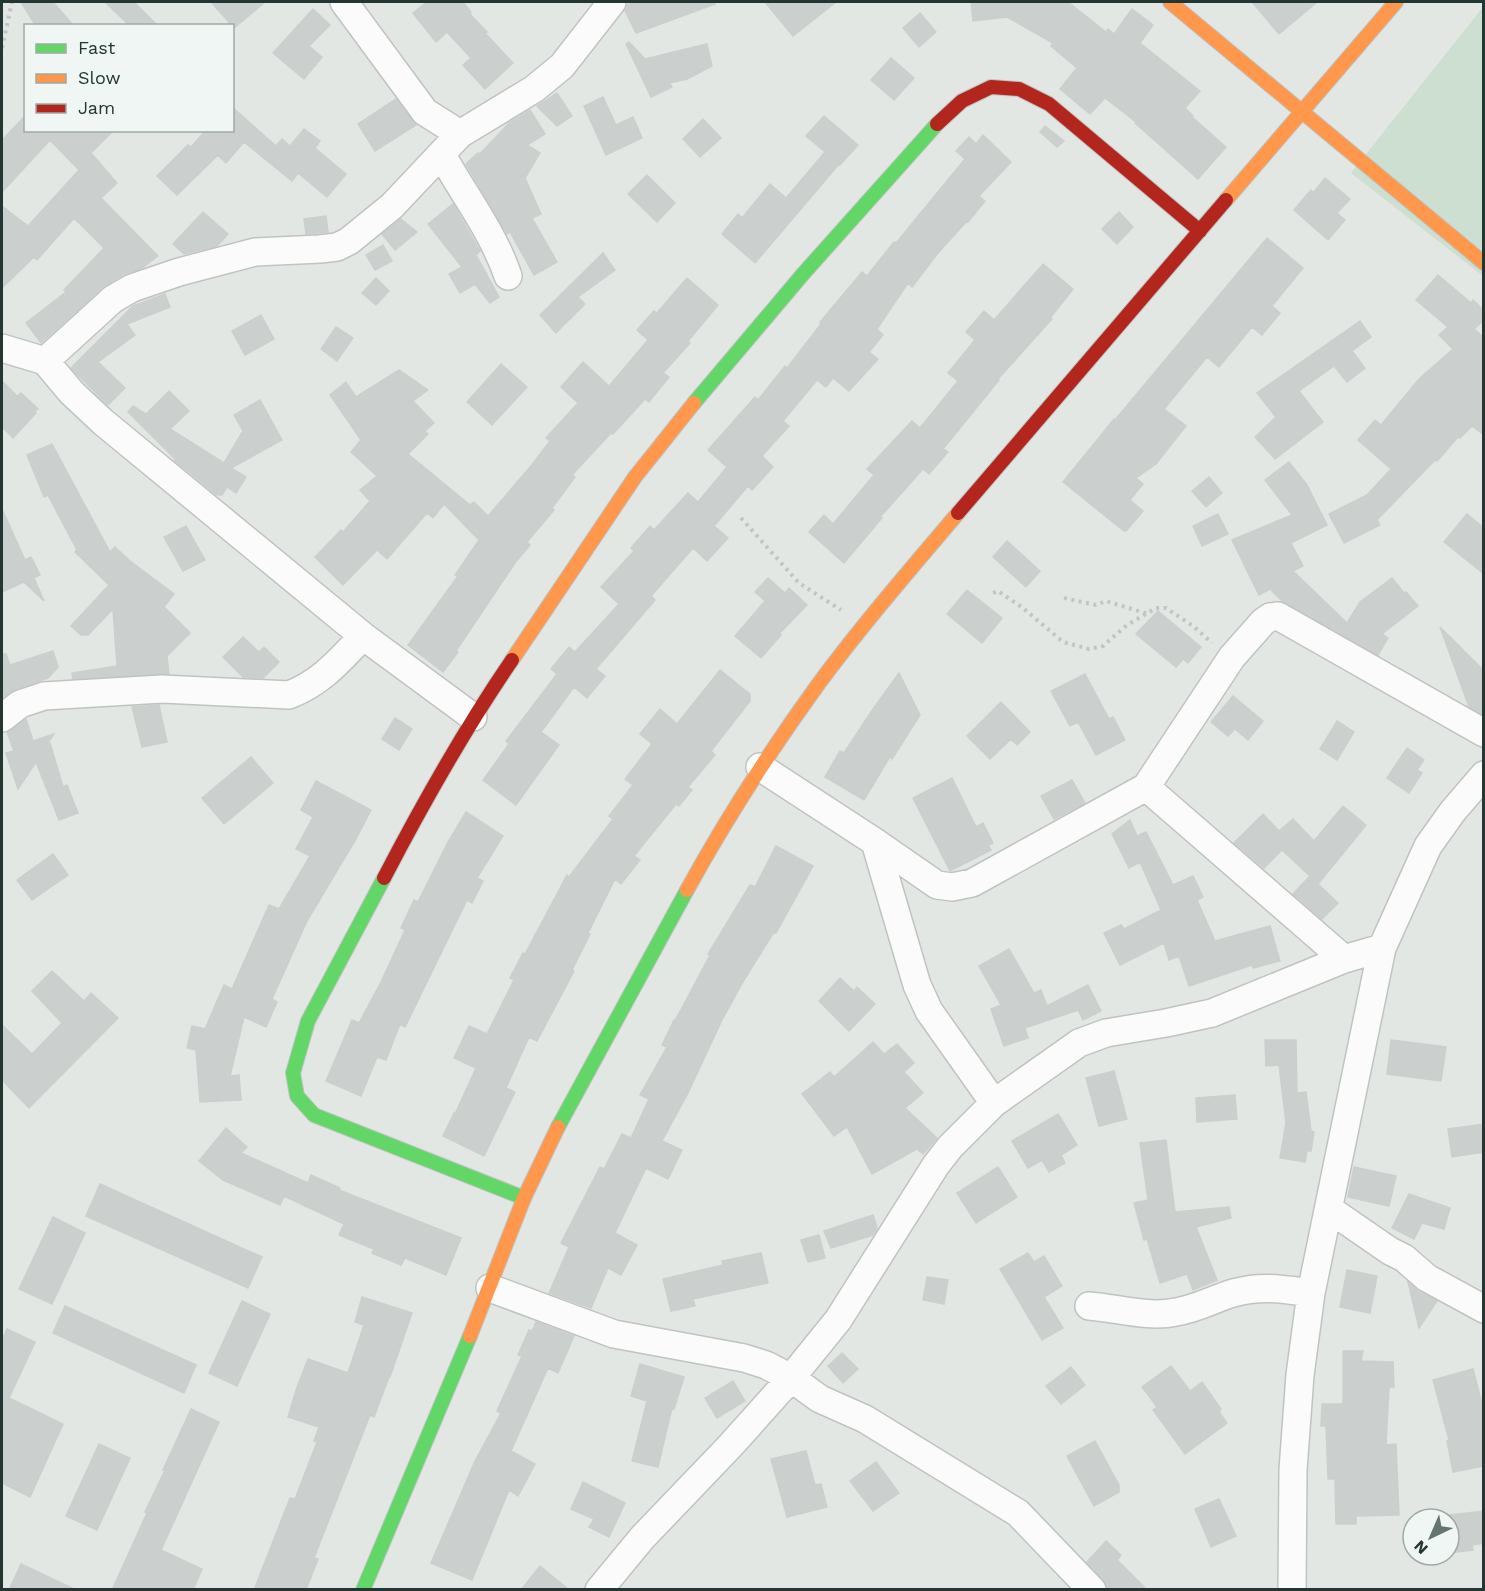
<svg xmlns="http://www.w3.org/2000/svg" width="1485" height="1591" font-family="'Work Sans',sans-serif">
	<rect width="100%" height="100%" fill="#e2e7e4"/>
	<path fill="#cddfd1" d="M1483,7V276L1351,173Z"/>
	<path fill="#cbcfcd" stroke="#cbd0cd" stroke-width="1.5" d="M21,2H53L74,26H36Z
		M105,2H134L158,26H130Z
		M211,2H265L234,28Z
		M427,2H463L471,12L470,14L487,32L485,33L513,63L485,89L463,65L471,58L447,32L436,42L413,13Z
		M634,2H714L715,4L636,33L625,11L627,5Z
		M765,2H836L793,36Z
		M971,2H1068L1106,32L1108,29L1114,34L1132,9L1153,25L1140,43L1200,91L1185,108L1193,116L1192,117L1226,147L1198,179L1135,123L1136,122L1105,98L1090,114L1060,89L1077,68L1051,46L1053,43L1007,17L973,21Z
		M1252,2H1317L1279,34Z
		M313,9L330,25L309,46L322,57L304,79L273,53Z
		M920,13L936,32L919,47L903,28Z
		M629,42L645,59L707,44L712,66L687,79L669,83L672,87L651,97L626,44Z
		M891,58L914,78L894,100L871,80Z
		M557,93L572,116L557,126L537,106Z
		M603,97L616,125L633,117L642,138L606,155L584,106Z
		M396,99L416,125L375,151L358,124Z
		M232,107L276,146L282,139L290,146L304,129L320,141L315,148L346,174L327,197L298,173L292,181L244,142L226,163L218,155L177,195L157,176L188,145L191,147L206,130H232Z
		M530,110L545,134L527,145L540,153L525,178L541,214L532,218L557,262L534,275L510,232L507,234L466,164L478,153L480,154L510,122Z
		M26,115V130H114L91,153L117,183L101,198L158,256L142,268L124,274L103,287L41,343L26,323L66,292L64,290L104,248L74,218L37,260L34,257L2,288V206L28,226L79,170L50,140L2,192V140Z
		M824,116L858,145L840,165L839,164L755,263L722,234L738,214L742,218L770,184L786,198L825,152L806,136Z
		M703,119L721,138L700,157L683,139Z
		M1045,126L1064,141L1057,147L1040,132Z
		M983,135L1011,162L979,196L985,201L968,222L967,221L938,253L912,287L908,283L877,329L883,335L869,352L878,359L849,391L833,378L826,387L817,380L783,421L789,426L762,456L773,467L752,490L748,486L714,526L728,538L707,561L693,548L651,596L655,600L596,669L605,676L587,698L574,687L541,732L559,745L516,805L483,780L509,744L506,741L557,674L551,669L569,647L575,652L619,604L601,587L634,551L631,548L650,526L654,530L688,493L698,502L727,467L708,450L755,397L758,400L785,366L787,368L821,324L820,322L862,272L867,276L894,242L896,243L965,159L956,151L969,137L976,144Z
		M647,175L675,203L657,222L628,194Z
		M1325,178L1350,199L1337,213L1345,220L1328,240L1294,210L1311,190L1313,193Z
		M453,204L480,251L476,255L499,297L490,303L475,284L460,293L449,274L462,267L428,224Z
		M203,212L228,234L217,246L184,254L173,244Z
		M1119,212L1133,227L1117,244L1102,229Z
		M326,216L328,232L306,234L304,219Z
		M401,219L417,232L395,250L382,234Z
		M1267,238L1303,268L1272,306L1280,313L1262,335L1252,327L1219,367L1207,357L1164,409L1186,426L1156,464L1136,478L1143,484L1130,500L1143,511L1126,531H1124L1063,482L1114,419L1115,420Z
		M383,245L392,261L375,270L366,255Z
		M603,253L615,270L578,297L585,304L556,333L540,315Z
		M1043,264L1073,289L1050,318L1052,319L998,379L999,380L943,449L948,452L929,474L923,469L881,516L882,518L844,563L809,532L824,515L833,524L874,475L867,469L912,421L920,428L958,381L948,373L975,340L966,332L984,311L994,320Z
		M1438,275L1471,303L1473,300L1484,311V320L1474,329L1484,338V435L1472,426L1460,438L1458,437L1437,461L1435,460L1377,520L1380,525L1344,543L1329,514L1367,495L1391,469L1358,440L1375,420L1381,425L1419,379L1453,349L1439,335L1448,327L1416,300Z
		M376,278L389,291L376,305L362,293Z
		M687,278L718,305L688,341L690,343L663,373L669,377L649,402L645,399L613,434L611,433L572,475L575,477L552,508L554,510L527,542L530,545L515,563L456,651L458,652L443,672L408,645L458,576L455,575L479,540L444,504L433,518L427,513L387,559L377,550L343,585L315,557L341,530L343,532L370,501L360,490L377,476L351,452L361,440L330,395L346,382L356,397L399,370L428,390L413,401L434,423L425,431L428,434L408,454L470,505L474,502L488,516L531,466L550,441L546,438L578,403L561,387L583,362L609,386L648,340L637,330L654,311L657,313Z
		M165,294L170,307L127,324L135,335L98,362L125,388L108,405L71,368L133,306Z
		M261,315L274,339L245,355L232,331Z
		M1360,321L1371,337L1352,351L1365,368L1347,382L1334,366L1299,391L1323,422L1275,459L1255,437L1276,417L1257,393Z
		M336,327L353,338L337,361L321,349Z
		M501,364L527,387L492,425L467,402Z
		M2,381L17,396L21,393L38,409L35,411L36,413L13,438L2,427Z
		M169,391L189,411L170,429L224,463L243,431L234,415L260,400L282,440L231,468L246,477L236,493L227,487L222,495H217L174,460L175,459L128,412L133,406L146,414Z
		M52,444L110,552L115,547L130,561L174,594L164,607L190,633L167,656L169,674L73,679L72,673L117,666L113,609L88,635H81L71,626L109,585L75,552L77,550L48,495L44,497L27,455Z
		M1289,462L1307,485L1327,525L1291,543L1303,566L1293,571L1347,623L1360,602L1392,578L1404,593L1406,592L1418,606L1382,634L1388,638L1378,655L1282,601L1270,589L1259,595L1232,540L1292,515L1265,480Z
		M1209,477L1222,493L1206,507L1192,491Z
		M2,509L25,560L31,557L40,575L34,578L44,601L24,582L2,592Z
		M1218,514L1228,534L1202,546L1193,526Z
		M1467,514L1484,528V574L1444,542Z
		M186,526L205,560L183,571L164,537Z
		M1007,541L1040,571L1026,587L993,557Z
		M768,578L785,593L789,588L807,605L779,634L781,635L761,658L735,636L765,601L755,592Z
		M967,590L1002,618L982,643L947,614Z
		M1158,611L1201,647L1188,663L1183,659L1176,667L1136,634Z
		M1440,627L1484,671V715L1469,707Z
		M243,637L259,652L264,647L279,662L263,678L243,677L223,657Z
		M53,651L58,667L48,678L15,689L2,698V654H6L10,665Z
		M720,670L750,694V701L711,751L715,755L688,787L692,790L679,806L676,804L634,856L640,860L621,884L615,879L588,933L590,934L572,970L574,971L537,1041L529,1037L506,1088L515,1092L484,1156L443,1136L454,1113L455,1114L476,1068L454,1058L469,1026L487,1034L514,980L510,978L523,953L525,954L567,875L569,877L613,819L609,816L633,785L625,779L652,744L640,734L660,709L677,724Z
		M899,673L920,715L892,759L891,755L864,800L825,777L840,751L844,753L873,709Z
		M1085,674L1109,719L1113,717L1125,740L1096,755L1078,722L1070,726L1051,691Z
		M1233,696L1263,721L1248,740L1235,729L1228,736L1211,722Z
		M1001,702L1030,732L1017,745L1011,739L990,759L967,736Z
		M159,705L167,742L142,747L132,707Z
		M395,718L412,729L399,750L382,739Z
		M26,719L33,741L54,734L47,744L50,743L63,787L67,785L78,813L59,820L36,762L18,789L6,753L14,751L7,732Z
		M1337,721L1354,732L1337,760L1320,749Z
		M1407,748L1424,760L1417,770L1422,773L1409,793L1387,778Z
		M251,757L273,783L224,824L202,798Z
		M952,778L976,827L983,823L993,843L988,845L991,850L950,871L913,798Z
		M1072,780L1085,803L1054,819L1041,796Z
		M316,781L371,810L356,839L307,921L272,999L277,1002L266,1027L244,1017L230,1076L239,1075L241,1100L200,1102L196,1050L187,1048L192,1026L205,1029L224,985L232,989L269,905L279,909L310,856L296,849L313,817L301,810Z
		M1343,806L1366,825L1318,884L1338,903L1322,919L1293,894L1310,876L1282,850L1264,868L1234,843L1263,814L1279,831L1293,819L1314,841Z
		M466,812L503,836L477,878L483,881L472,903L467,900L405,1027L400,1024L386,1060L377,1057L361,1096L326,1081L352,1020L359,1023L381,982L405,930L401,928L414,900L418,902L448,842Z
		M1130,820L1137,836L1146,832L1173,885L1193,876L1203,897L1197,900L1215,941L1270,926L1280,961L1253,968L1252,965L1189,986L1179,956L1169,960L1164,943L1120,965L1104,933L1121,925L1124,929L1161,910L1140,862L1129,868L1112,834Z
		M776,846L813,866L776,933L774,932L744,980L722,1020L688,1093L662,1141L682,1150L668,1179L646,1168L615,1233L637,1245L621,1275L608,1268L591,1308L549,1293L569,1247L561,1243L600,1167L604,1169L622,1134L631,1138L649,1099L640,1095L667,1047L662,1045L674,1020L675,1021L710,955L708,954L750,885L755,887Z
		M53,854L68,875L32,900L17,880Z
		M1009,949L1034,993L1041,990L1047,1006L1088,985L1101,1011L1083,1020L1078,1010L1025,1028L1028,1038L1004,1046L991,1009L1001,1005L979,966Z
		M52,971L84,1001L91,993L118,1018L29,1108L2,1080V1025L32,1054L62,1023L32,991Z
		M840,978L854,991L857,987L875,1004L849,1031L819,1001Z
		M1265,1040H1296L1297,1093L1306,1092L1311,1131L1314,1132L1311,1151H1307L1305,1162L1280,1158L1286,1123L1279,1065L1266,1066Z
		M1391,1040L1446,1047L1441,1081L1387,1074Z
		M873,1042L884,1054L897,1044L914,1063L904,1072L923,1093L905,1108L937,1138L923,1154L917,1149L872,1174L847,1127L834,1136L802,1094L830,1072L834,1077Z
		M1114,1071L1127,1119L1099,1126L1086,1078Z
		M1235,1095L1237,1119L1197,1122L1196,1098Z
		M1058,1114L1077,1145L1061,1155L1065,1163L1049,1172L1042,1160L1028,1168L1012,1141Z
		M1484,1124V1152L1452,1157L1448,1129Z
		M226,1128L247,1147L241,1153L308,1183L311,1175L340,1188L339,1190L461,1238L446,1275L405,1258L401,1265L372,1253L374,1249L339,1235L344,1224L284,1196L280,1205L223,1180L199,1161Z
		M1166,1140L1175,1212L1229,1207L1231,1218L1196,1227L1217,1280L1193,1290L1187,1274L1160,1283L1147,1239L1144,1240L1134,1203L1148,1200L1140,1143Z
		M998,1167L1017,1197L976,1223L957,1193Z
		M1354,1167L1396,1176L1389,1206L1348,1197Z
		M100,1184L262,1257L248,1288L86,1216Z
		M1409,1194L1450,1208L1444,1229L1422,1223L1414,1239L1392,1228Z
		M873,1215L877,1228L873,1235L831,1248L824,1231Z
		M53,1217L85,1233L52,1304L19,1289Z
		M819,1235L825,1258L808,1262L801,1240Z
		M761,1253L768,1283L693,1299L695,1306L671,1311L663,1279L723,1265L722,1261Z
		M1028,1253L1034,1262L1044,1256L1062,1286L1044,1297L1063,1328L1042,1340L1000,1269Z
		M1347,1270L1377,1276L1370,1313L1340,1307Z
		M927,1277L948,1280L944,1304L923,1300Z
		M1408,1282L1419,1292L1437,1301L1419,1328Z
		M362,1297L412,1313L390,1377H389L374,1417L370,1415L314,1558L318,1559L306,1590H254L290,1498L295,1499L317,1442L314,1441L319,1427L288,1417L296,1390L308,1359L348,1373L364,1325L355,1322Z
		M242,1301L270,1314L237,1386L209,1373Z
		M65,1306L196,1365L184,1393L53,1333Z
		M536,1322L574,1336L558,1373L548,1368L511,1451L535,1464L518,1496L509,1490L472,1580L431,1563L475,1461L501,1413L497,1411L522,1356L518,1355L529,1330L532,1331Z
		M7,1329L35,1342L9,1398L63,1424L30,1497L2,1483V1340Z
		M1343,1351H1363L1361,1361L1393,1362L1394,1387H1389L1386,1445L1396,1444L1399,1515L1356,1516V1524H1336L1335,1479H1328L1326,1426H1321L1322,1404H1343Z
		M842,1353L858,1369L843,1383L828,1366Z
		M640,1364L684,1377L674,1409L672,1408L658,1467L632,1461L647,1401L631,1396Z
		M1171,1366L1190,1391L1202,1382L1221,1409L1219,1412L1227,1423L1185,1454L1153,1410L1157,1407L1142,1387Z
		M1071,1367L1085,1385L1061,1404L1046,1386Z
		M1473,1369L1484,1411V1466L1453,1472L1447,1441L1449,1440L1433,1380Z
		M733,1381L745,1401L717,1418L705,1398Z
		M191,1409L219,1422L161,1550L202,1569L193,1590H112L147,1513L145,1512L165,1470H163Z
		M1095,1441L1119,1485V1492L1094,1506L1067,1456Z
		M99,1444L130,1458L97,1530L66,1516Z
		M806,1451L815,1485L821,1484L827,1507L787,1517L771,1459Z
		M876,1462L899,1493L873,1511L850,1481Z
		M583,1482L625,1503L609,1537L589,1527L594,1519L571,1509Z
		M1219,1499L1236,1536L1211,1547L1195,1509Z
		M1484,1511V1543L1472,1545L1473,1550L1449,1553V1515Z
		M1106,1541L1121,1555L1117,1560L1147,1590H1107L1103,1579L1087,1562Z
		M21,1564L76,1590H9Z
		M540,1566L569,1590H521Z"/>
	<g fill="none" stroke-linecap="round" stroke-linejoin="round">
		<g stroke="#bfc4c1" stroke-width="30">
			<path id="street" d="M344,2L425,112L460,134
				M442,155C464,195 493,232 508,276
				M2,348L45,361L72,393L103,422L363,636L473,717
				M45,361L113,299L132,288L179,272L255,252L320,249L337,247L349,241L392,206L460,134L534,89L562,66L612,2
				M2,718L20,704L44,696L162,689L289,695C322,682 339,661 363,636
				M760,767L875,842L917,985L929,1011L994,1103
				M1146,787L1344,959
				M875,842L937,885L952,887L972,883L1146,787L1232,657L1263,622L1270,617L1278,616L1484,733
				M1329,1209L1390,1251L1404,1258L1427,1278L1484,1309
				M490,1288L614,1334L744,1358L766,1365L791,1378L820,1399L865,1419L1018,1513L1092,1590
				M1089,1306C1117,1308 1148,1318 1176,1312C1196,1309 1214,1299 1233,1293C1261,1285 1283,1289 1311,1293
				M599,1590L642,1538L731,1445L791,1378L838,1320L936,1165L950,1147L994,1103L1079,1043L1106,1033L1166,1023L1212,1013L1344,959L1382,948
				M1292,1590L1293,1470L1300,1375L1311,1293L1382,948L1428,846L1453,811L1484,775"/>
		</g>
		<g stroke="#bec4c1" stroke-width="16">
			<path id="fast" d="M694,403L803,274L937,124
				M384,878L308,1021L293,1073L297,1096L314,1115L524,1198
				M558,1127L687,890
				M363,1590L470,1336"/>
		</g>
		<g stroke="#bec4c1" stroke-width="16">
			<path id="slow" d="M1170,2L1484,263
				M1226,200L1396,2
				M512,660L635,477L694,403
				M687,890C726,819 770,751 817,686C861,626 910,570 958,513
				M470,1336L524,1198L558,1127"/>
		</g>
		<g stroke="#bec4c1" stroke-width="16">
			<path id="jam" d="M937,124L962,101L991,87L1019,89L1049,104L1200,231
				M958,513L1226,200
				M384,878C423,803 464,730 512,660"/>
		</g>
		<path stroke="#bfc7c4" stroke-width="4" stroke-dasharray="3 4.5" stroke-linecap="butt" d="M2,48L12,2
			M741,518L799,583L841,610
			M993,593L998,591L1023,608L1063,642L1089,649L1103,646L1127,625L1156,608H1166L1193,626L1212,643
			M1064,598L1096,605L1106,601L1148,614"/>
		<use href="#street" stroke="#fbfbfb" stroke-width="27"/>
		<use href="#fast" stroke="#63d668" stroke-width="14"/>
		<use href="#slow" stroke="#ff974d" stroke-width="14"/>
		<use href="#jam" stroke="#b3261e" stroke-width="14"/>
	</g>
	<rect width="1485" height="1591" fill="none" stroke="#223731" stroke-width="6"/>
	<rect x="24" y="24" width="210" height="108" fill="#f0f6f3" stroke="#9eaaa5" stroke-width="1.5"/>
	<rect x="36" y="44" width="30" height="9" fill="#63d668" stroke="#9eaaa5" stroke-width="1.5"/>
	<text x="78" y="54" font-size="18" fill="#223731">Fast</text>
	<rect x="36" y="74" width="30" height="9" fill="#ff974d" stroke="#9eaaa5" stroke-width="1.5"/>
	<text x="78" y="84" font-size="18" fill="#223731">Slow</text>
	<rect x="36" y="104" width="30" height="9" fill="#b3261e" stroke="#9eaaa5" stroke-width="1.5"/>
	<text x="78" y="114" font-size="18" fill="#223731">Jam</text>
	<g transform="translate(1431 1537) rotate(224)"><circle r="28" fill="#f0f6f3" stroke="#9eaaa5" stroke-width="1.5"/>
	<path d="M0-4.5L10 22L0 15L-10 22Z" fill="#657570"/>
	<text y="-9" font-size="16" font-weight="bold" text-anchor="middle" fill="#223731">N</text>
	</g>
</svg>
